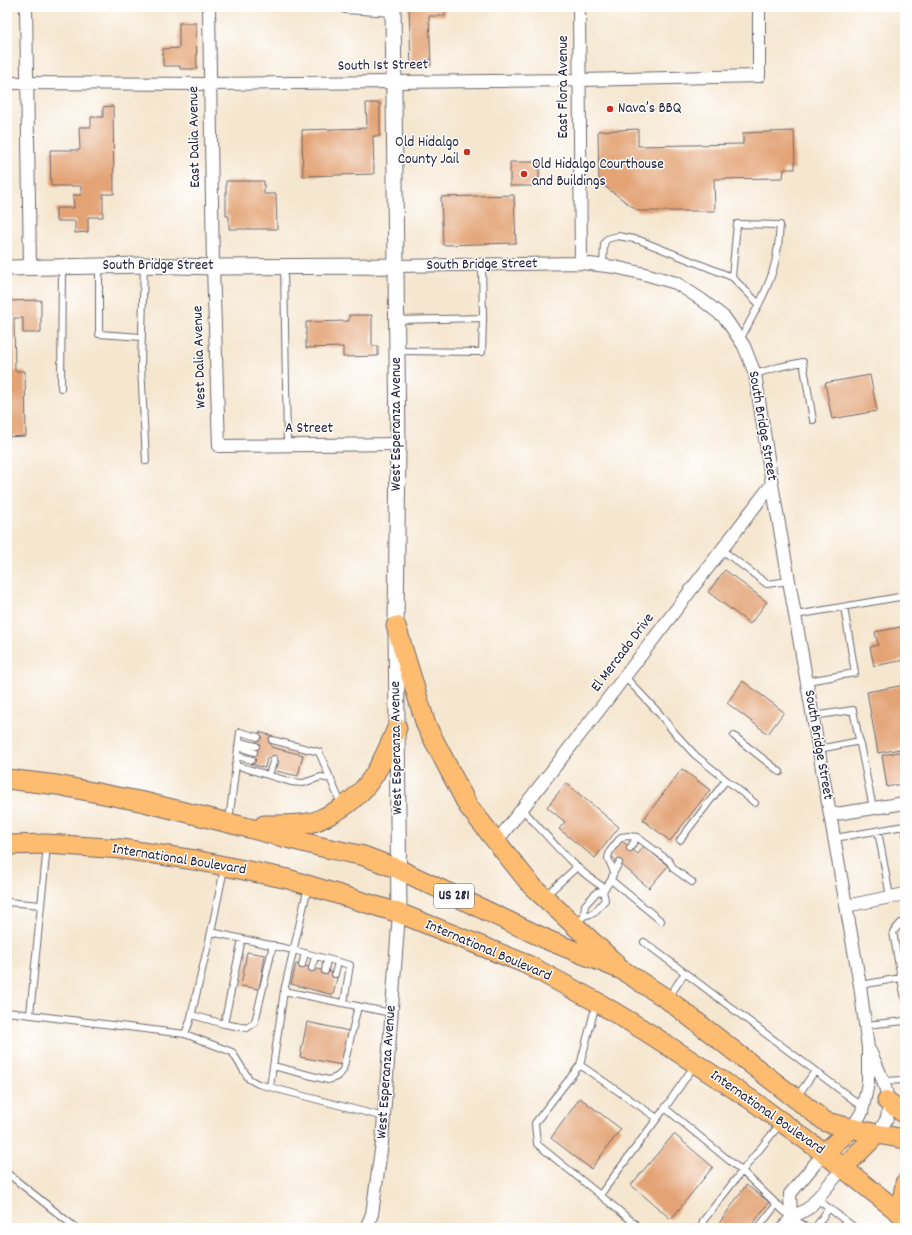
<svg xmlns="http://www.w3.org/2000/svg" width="912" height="1235" font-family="Dekko,sans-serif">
	<rect width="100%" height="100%" fill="#fff"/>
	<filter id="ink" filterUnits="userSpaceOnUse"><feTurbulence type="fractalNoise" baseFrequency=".025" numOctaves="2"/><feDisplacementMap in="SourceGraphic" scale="8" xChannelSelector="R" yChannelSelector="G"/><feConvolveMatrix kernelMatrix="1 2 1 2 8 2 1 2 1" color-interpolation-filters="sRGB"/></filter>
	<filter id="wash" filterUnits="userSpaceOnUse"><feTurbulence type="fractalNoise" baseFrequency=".012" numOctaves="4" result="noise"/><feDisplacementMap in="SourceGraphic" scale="16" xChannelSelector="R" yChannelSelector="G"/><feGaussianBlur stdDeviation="0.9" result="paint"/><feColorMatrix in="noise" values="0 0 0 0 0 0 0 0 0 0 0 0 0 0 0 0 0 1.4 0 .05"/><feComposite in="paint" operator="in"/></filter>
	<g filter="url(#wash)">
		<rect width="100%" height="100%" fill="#f5e6cf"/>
		<g id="blocks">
			<path fill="#e3a374" d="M409,7H445V16H429L431,66L411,67Z
				M179,23H196L197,69H180V66H163V49L179,48Z
				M366,103H380V136H373L374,174L303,176L302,130L367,128Z
				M113,106L114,194H103V217H88V232L75,233V221H56V208H74L73,195H81V186H51L50,150H80L79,127H91V117H103V107Z
				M638,129V146L743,144V133L794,131L795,169H784L783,178L714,179L715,211H638L599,182L598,131Z
				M510,162H539V186H510Z
				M226,181H264V194H276L277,229H229V216H226Z
				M514,195L516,243L443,245L441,197Z
				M41,300V333H23V318H14L15,371H25L26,436L7,437V301Z
				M349,315H372V346H378V356L343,357V347L306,348V322L349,321Z
				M870,375L877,411L832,419L825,383Z
				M725,570L767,602L750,624L708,592Z
				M905,626V660L874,666L870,647L878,645L875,632Z
				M743,681L784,712L768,734L727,703Z
				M905,685V748L878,753L867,692Z
				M259,732L273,736L271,747L303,755L298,776L276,771L279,761L267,758L265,768L251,764Z
				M905,751V783L887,787L882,755Z
				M682,769L710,790L670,841L643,820Z
				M566,783L619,827L595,858L559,829L565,822L547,807Z
				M622,841L638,854L644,846L668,866L649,888L610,855Z
				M247,952L265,955L259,989L241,986Z
				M296,964L338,974L333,995L291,984Z
				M307,1022L349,1031L342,1065L300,1057Z
				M580,1098L621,1129L591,1169L551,1138Z
				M674,1134L713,1167L671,1219L631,1185Z
				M746,1185L769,1202L750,1228H722L718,1225Z"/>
		</g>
	</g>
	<g filter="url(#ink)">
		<use href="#blocks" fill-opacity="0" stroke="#6c676f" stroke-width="1"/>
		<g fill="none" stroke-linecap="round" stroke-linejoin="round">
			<g stroke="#6c676f" stroke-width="8">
				<path id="service" d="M579,7H669
					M345,10L393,13
					M144,265L141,366L146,461
					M99,266V334L142,337
					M603,266L604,244L607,239L618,236L639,240L732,277
					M284,267L287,445
					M397,320L483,318L482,265
					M740,340C754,313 773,283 777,252C779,243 779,234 780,225L737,224L732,277L758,303
					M397,351L482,352L483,318
					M755,374L779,367L803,362L813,420
					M61,388L62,267
					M722,550L767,584L789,581
					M796,615L905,596
					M625,677L658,712L673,731L695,755L755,803
					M807,681L855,673L844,607
					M813,716L853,710L873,808
					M734,736L780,772
					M272,740L319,752L342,806
					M239,742L256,746
					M238,747L254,752
					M819,749L860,741
					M237,756L252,760
					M235,765L291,782L303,783L321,777L331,779
					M269,775L274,759
					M522,809C546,834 575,871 605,888
					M229,821L240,732L258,737
					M878,831L890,897
					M835,838L904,826L905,832
					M680,840L726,780
					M630,848L637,837
					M614,872L619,863
					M611,880L661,921
					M308,887L284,991L391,1013
					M545,896L577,867
					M7,902L41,905
					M584,916L594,913L605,900L603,891L611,880L614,872L608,858L610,851L621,837L628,836L637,837L669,861L674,869L692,882
					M582,918L584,916L585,905L597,892L603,891
					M211,932L224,869
					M644,942L863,1107
					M302,965L305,953
					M312,968L315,956
					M325,971L327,959
					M335,974L338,962
					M901,978L905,999
					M860,985L901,978L893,932L901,923L905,922
					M668,998L685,973
					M596,1004L580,1065L535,1123L537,1144L600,1195
					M7,1012L185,1034L232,1052L249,1079L258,1084L384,1117
					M30,1014L47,846
					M192,1015L224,1024L242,939
					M224,1024L247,1028L254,1023L256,1018L273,945
					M865,1025L905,1021
					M185,1034L190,1021L211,932L293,950L350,965L344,1003
					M580,1065L657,1118
					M273,1066L328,1080C335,1078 339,1077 343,1070L358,1006
					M694,1066L665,1108L742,1171L703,1221L702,1228
					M883,1081L905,1080
					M270,1087L284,991
					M796,1098L815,1071
					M781,1123L742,1171L791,1218L809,1228
					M7,1173L76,1228
					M817,1199L855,1228
					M640,1228L600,1195L665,1108
					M758,1228L777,1204
					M815,1228L829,1208"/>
			</g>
			<g stroke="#6c676f" stroke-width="14">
				<path id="minor" d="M26,7L30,268
					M209,7L213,267L219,446L398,444
					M579,7L581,263
					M7,83L210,84L580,80L759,76V7
					M396,266L581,263L615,267L645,274L676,283L702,300L725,318L744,346L755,374L772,484L860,985L868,1048V1083L862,1112L852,1128
					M830,815L905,803
					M497,841L603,705L772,484
					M846,906L905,894
					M870,1051C879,1071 892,1094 887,1118C885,1123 880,1129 877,1134
					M791,1218L790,1194L824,1153
					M366,1228L372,1214L382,1143L399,913
					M784,1228L791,1218L809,1208L843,1168"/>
			</g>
			<g stroke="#6c676f" stroke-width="17">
				<path id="tertiary" d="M393,7L398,444L396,626L399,913
					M7,268L144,265L213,267L396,266"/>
			</g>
			<g stroke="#6c676f" stroke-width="21">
				<path id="primary" d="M396,626L426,725L468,806L531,885L614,962
					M7,779L57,785L144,802L241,826L322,847L364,856L398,869L550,941L622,970L667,999L826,1122L877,1134L905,1139
					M264,825C280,825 297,826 313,822C318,821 324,817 329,815C368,796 381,766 397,728
					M7,845L47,844L122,849L195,860L288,879L399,913L526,964L597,1002L647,1032L753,1101L824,1153L905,1217
					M887,1101L905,1114
					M824,1153L852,1128
					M843,1168L877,1134
					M904,1217L903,1196L905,1183"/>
			</g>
			<use href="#service" stroke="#fff" stroke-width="6"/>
			<use href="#minor" stroke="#fff" stroke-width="12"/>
			<use href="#tertiary" stroke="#fff" stroke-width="15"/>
			<use href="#primary" stroke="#fdbc70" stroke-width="19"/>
		</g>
	</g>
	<g fill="#c8321e" stroke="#fff" stroke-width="1.5">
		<circle cx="610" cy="109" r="4"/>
		<circle cx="467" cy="152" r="4"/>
		<circle cx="524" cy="174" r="4"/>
	</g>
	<g text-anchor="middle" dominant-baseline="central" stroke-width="3" stroke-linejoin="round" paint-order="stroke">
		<rect fill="#fff" stroke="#646476" stroke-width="1" x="434" y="884" width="40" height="24" rx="3"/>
		<g font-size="14" font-weight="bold" fill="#22223b">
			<text x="454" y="896">US 281</text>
		</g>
		<g font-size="15" fill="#22223b" stroke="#fff">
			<text transform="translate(383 66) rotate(-1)">South 1st Street</text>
			<text transform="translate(564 87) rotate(-90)">East Flora Avenue</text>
			<text transform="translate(195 137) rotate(-91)">East Dalia Avenue</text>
			<text transform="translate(482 265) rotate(-1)">South Bridge Street</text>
			<text x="158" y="266">South Bridge Street</text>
			<text transform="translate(200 357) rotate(-92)">West Dalia Avenue</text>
			<text transform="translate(397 424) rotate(-90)">West Esperanza Avenue</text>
			<text transform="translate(762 426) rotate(80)">South Bridge Street</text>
			<text x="309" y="429">A Street</text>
			<text transform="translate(623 653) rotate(-53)">El Mercado Drive</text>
			<text transform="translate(818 745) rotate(80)">South Bridge Street</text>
			<text transform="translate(397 748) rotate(-91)">West Esperanza Avenue</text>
			<text transform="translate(179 860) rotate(9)">International Boulevard</text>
			<text transform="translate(488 951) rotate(23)">International Boulevard</text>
			<text transform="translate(387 1072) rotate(-86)">West Esperanza Avenue</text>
			<text transform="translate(767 1113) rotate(35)">International Boulevard</text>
		</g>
		<g font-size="15" fill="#22223b" stroke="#fff" text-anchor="start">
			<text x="618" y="109">Nava’s BBQ</text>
			<text x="459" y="143" text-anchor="end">Old Hidalgo<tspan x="459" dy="17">County Jail</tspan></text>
			<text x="532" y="165">Old Hidalgo Courthouse<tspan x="532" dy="17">and Buildings</tspan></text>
		</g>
	</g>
	<rect width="912" height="1235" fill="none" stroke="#fff" stroke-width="24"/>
</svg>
